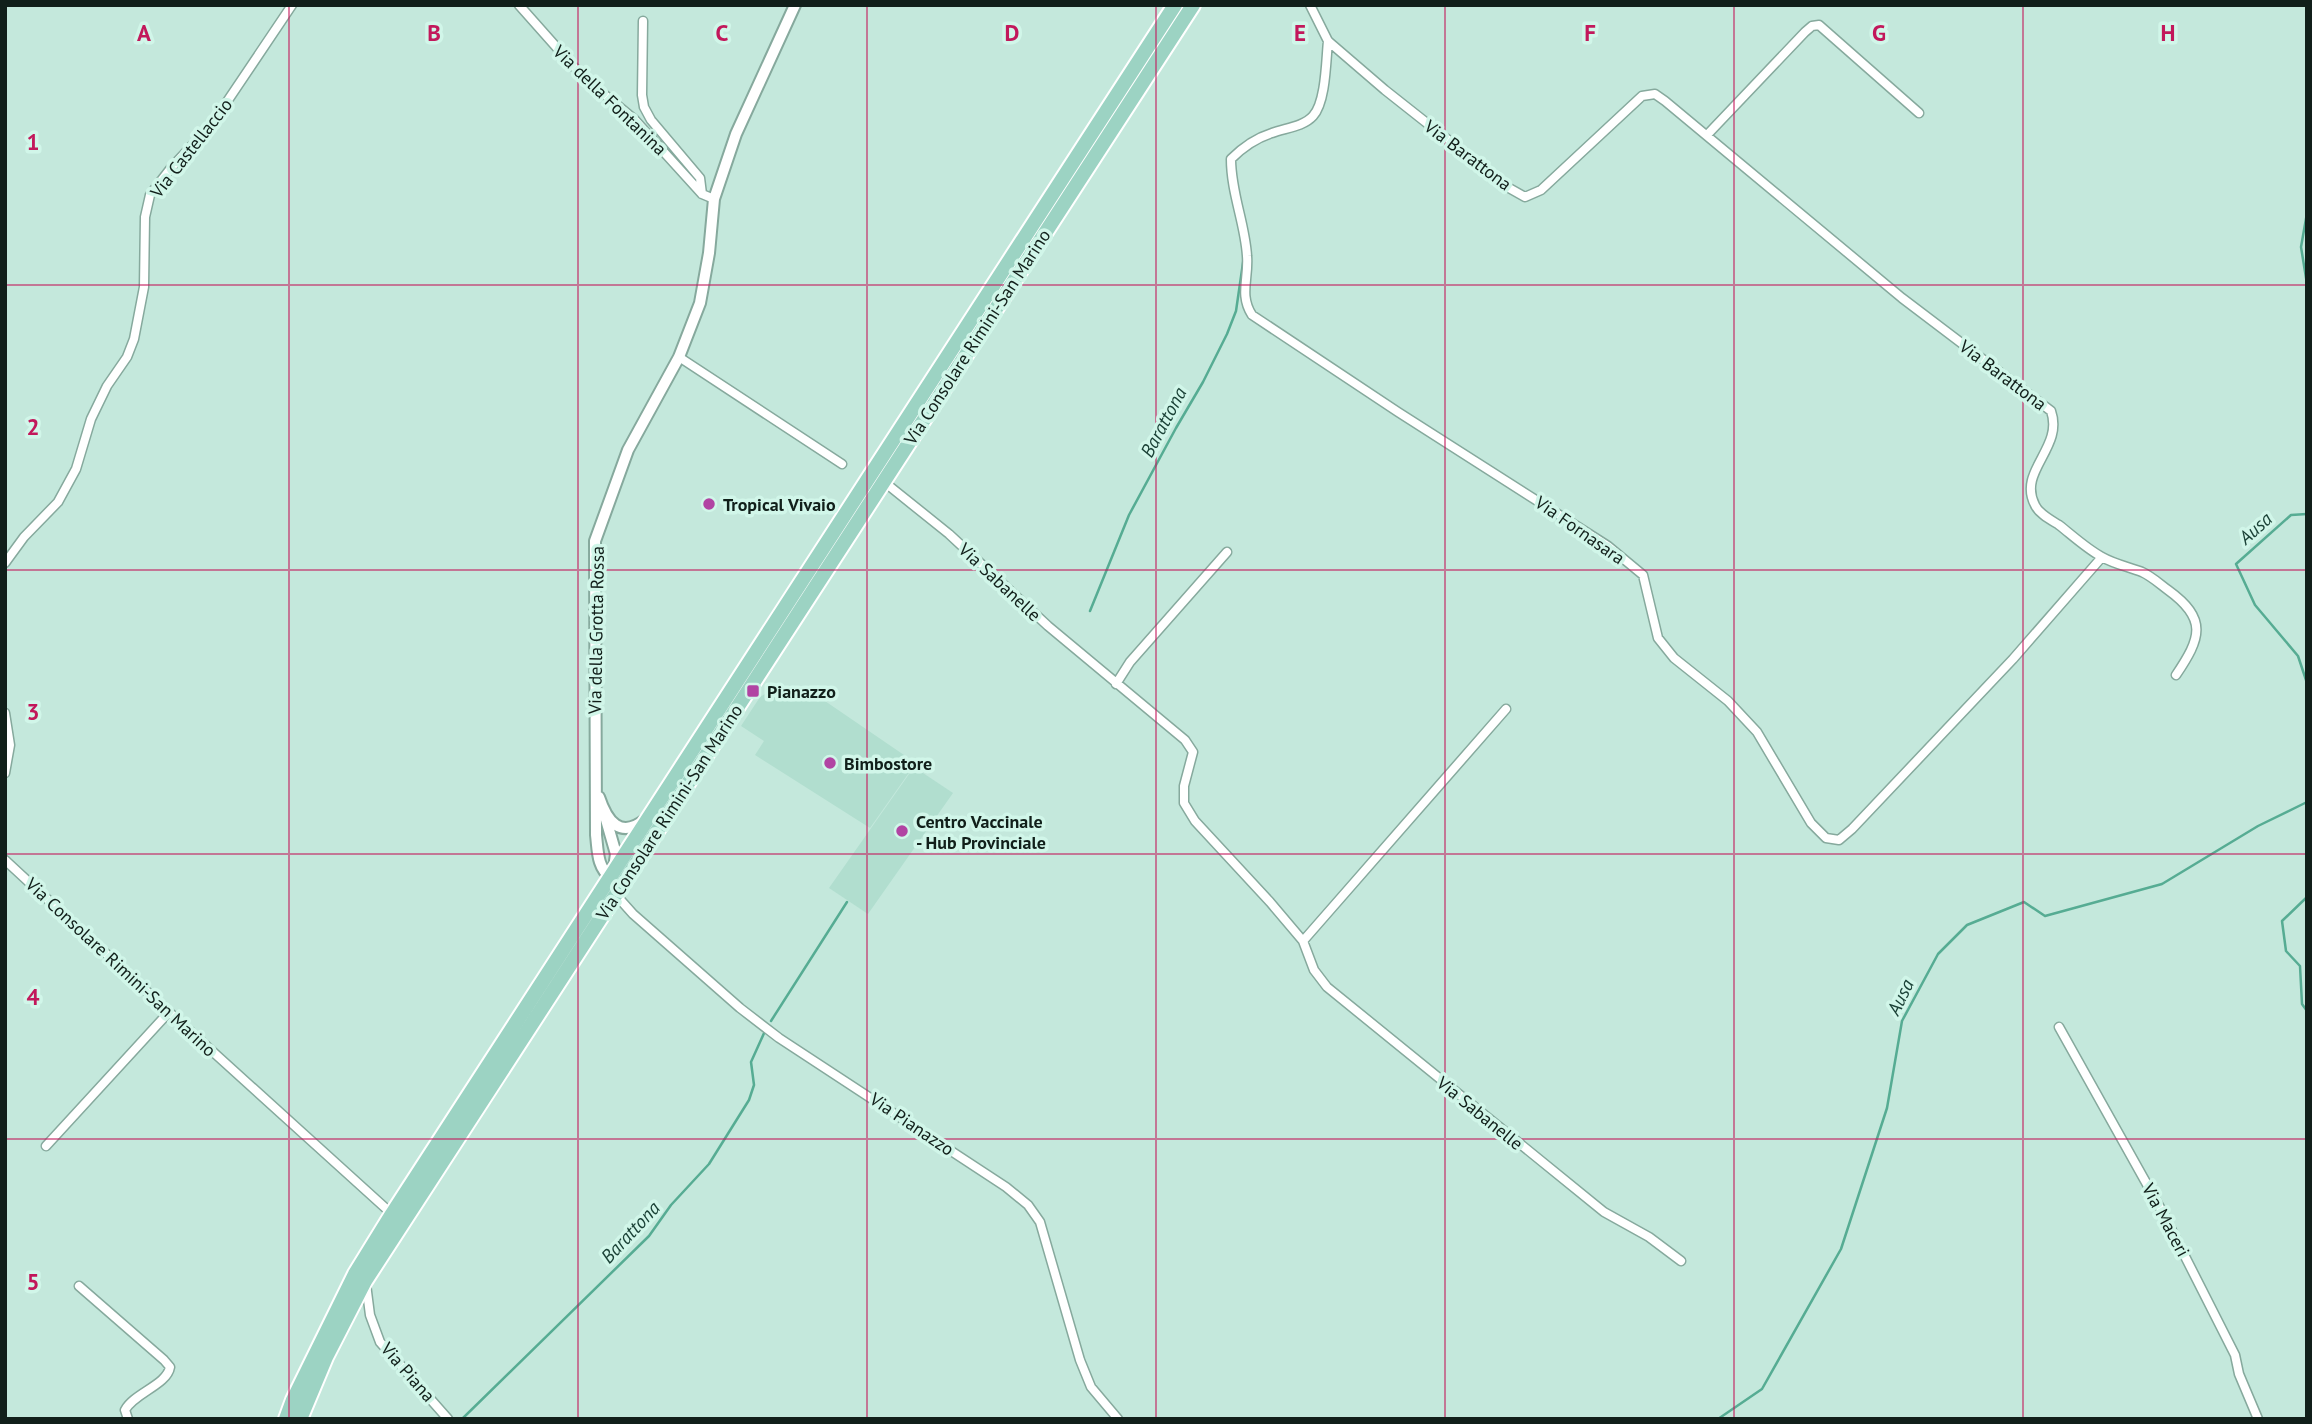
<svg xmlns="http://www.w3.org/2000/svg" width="2312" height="1424" font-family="'PT Sans',sans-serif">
	<rect width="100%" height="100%" fill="#c4e8dc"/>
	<path fill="#b1decf" d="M786,686H803L904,755L913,767L870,828L755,755L764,741L741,726L760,697L773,689Z
		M914,767L953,793L868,914L829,888Z"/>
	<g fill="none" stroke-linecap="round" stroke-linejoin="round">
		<path stroke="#56ac93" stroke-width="2.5" d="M2307,213L2301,247L2307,284
			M2307,514L2291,515L2236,564L2255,605L2298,656L2307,683
			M1090,611L1129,515L1176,428L1203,382L1227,334L1236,311L1244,256
			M2307,897L2282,921L2286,951L2300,966L2302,1004L2307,1011
			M771,1021L847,902
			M462,1419L649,1236L671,1205L709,1164L749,1100L754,1085L751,1062L765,1031
			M1718,1419L1762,1389L1841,1249L1887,1108L1902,1021L1938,954L1967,925L2024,902L2045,916L2162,884L2258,826L2307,802"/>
		<g stroke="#86a99d" stroke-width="11">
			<path id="minor" d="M519,5L582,76L634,119L702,194L714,199
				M1310,5L1328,41L1385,90L1509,188L1525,197L1541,190L1642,96L1655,94L1665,101L1902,298L2051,411C2064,448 2017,471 2035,505C2039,514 2051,520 2059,525C2073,536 2087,549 2102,557C2114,564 2129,567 2142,572C2151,576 2160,584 2168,590C2208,619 2201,638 2176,675
				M643,21L642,95L644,107L651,120L700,178L702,194
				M1328,41C1326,60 1326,102 1313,116C1303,127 1285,128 1272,133C1256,138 1243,147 1231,159C1231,193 1245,223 1247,256C1249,278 1239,295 1252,315L1398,412L1608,546L1643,575L1658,638L1674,658L1728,701L1757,732L1811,823L1826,838L1839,840L1852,829L2013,659L2102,557
				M1707,135L1805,32L1812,26L1819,25L1919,113
				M679,357L842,464
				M883,481L949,534L1048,626L1185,740L1193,752L1184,786V803L1195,821L1270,902L1303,941L1314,970L1327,987L1604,1212L1649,1237L1681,1261
				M5,563L24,537L58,502L76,469L91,419L107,386L127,357L134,339L144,287L145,217L150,195L171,168L212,124L292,5
				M1116,684L1130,662L1227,552
				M5,713L10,745L5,773
				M5,860L169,1012L392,1214
				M616,895L633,914L740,1008L779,1038L1006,1187L1028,1205L1040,1222L1080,1360L1091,1387L1118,1419
				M1303,941L1506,709
				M2059,1027L2163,1213L2235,1355L2239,1374L2258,1419
				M46,1146L169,1012
				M366,1284L370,1315L380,1342L448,1419
				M79,1286L164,1360L170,1367C167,1385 134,1393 125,1410L128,1419"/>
		</g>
		<g stroke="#86a99d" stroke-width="14">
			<path id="tertiary" d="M599,797C607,821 620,840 646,819
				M605,816L616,854L614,868
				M611,878C597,867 598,852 596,835L595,541L628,450L679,357L700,303L709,253L714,199L736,134L795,5"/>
		</g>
		<g stroke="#fff" stroke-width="18">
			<path id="primary" d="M286,1419L293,1400L355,1274L392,1214L1175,5
				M300,1419L326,1357L365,1281L1193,5"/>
		</g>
		<use href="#minor" stroke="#fff" stroke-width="8"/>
		<use href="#tertiary" stroke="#fff" stroke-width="10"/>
		<use href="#primary" stroke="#9cd3c3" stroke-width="14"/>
	</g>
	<path fill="none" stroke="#c2185b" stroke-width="2" stroke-opacity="0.55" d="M289,5V1419M578,5V1419M867,5V1419M1156,5V1419M1445,5V1419M1734,5V1419M2023,5V1419M5,285H2307M5,570H2307M5,854H2307M5,1139H2307"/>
	<g fill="#b144a3" stroke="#d1f6e9" stroke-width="2.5">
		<circle cx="709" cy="504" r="7"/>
		<rect x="746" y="684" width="14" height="14" rx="3.5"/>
		<circle cx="830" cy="763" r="7"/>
		<circle cx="902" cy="831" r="7"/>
	</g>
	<g text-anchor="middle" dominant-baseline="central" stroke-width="7" stroke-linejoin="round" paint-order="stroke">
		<g font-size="18" fill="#111f1a" stroke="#d1f6e9">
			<text transform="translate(610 100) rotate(44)">Via della Fontanina</text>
			<text transform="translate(191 148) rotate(-52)">Via Castellaccio</text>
			<text transform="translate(1468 155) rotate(37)">Via Barattona</text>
			<text transform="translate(977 337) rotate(-57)">Via Consolare Rimini-San Marino</text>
			<text transform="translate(2003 375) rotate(37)">Via Barattona</text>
			<text transform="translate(1580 530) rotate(35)">Via Fornasara</text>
			<text transform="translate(1000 582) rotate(43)">Via Sabanelle</text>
			<text transform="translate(596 630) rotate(-89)">Via della Grotta Rossa</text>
			<text transform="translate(669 812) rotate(-57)">Via Consolare Rimini-San Marino</text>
			<text transform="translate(121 967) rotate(43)">Via Consolare Rimini-San Marino</text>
			<text transform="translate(1480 1113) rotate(39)">Via Sabanelle</text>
			<text transform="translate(912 1124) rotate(34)">Via Pianazzo</text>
			<text transform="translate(2166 1220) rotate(62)">Via Maceri</text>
			<text transform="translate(408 1372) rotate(49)">Via Piana</text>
		</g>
		<g font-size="18" font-weight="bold" fill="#111f1a" stroke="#d1f6e9" text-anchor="start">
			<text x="723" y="504">Tropical Vivaio</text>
			<text x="767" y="691">Pianazzo</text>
			<text x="844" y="763">Bimbostore</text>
			<text x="916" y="821">Centro Vaccinale<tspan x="916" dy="21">- Hub Provinciale</tspan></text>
		</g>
		<g font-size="19" font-style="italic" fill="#1b4237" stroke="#d1f6e9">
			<text transform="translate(1163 422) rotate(-62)">Barattona</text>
			<text transform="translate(2255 528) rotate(-42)">Ausa</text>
			<text transform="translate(1900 997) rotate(-64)">Ausa</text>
			<text transform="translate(630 1232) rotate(-47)">Barattona</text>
		</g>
	</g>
	<g font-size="23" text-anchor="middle" font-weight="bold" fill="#c2185b" stroke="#d1f6e9" stroke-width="7" stroke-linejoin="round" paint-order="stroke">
		<text x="144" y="41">A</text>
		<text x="434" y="41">B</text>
		<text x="722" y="41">C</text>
		<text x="1012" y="41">D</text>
		<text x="1300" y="41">E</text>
		<text x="1590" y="41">F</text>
		<text x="1879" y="41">G</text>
		<text x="2168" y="41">H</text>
		<text x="33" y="150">1</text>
		<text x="33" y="435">2</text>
		<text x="33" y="720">3</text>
		<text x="33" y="1005">4</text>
		<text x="33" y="1290">5</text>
	</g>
	<rect width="2312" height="1424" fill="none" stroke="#111f1a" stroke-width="14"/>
</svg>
